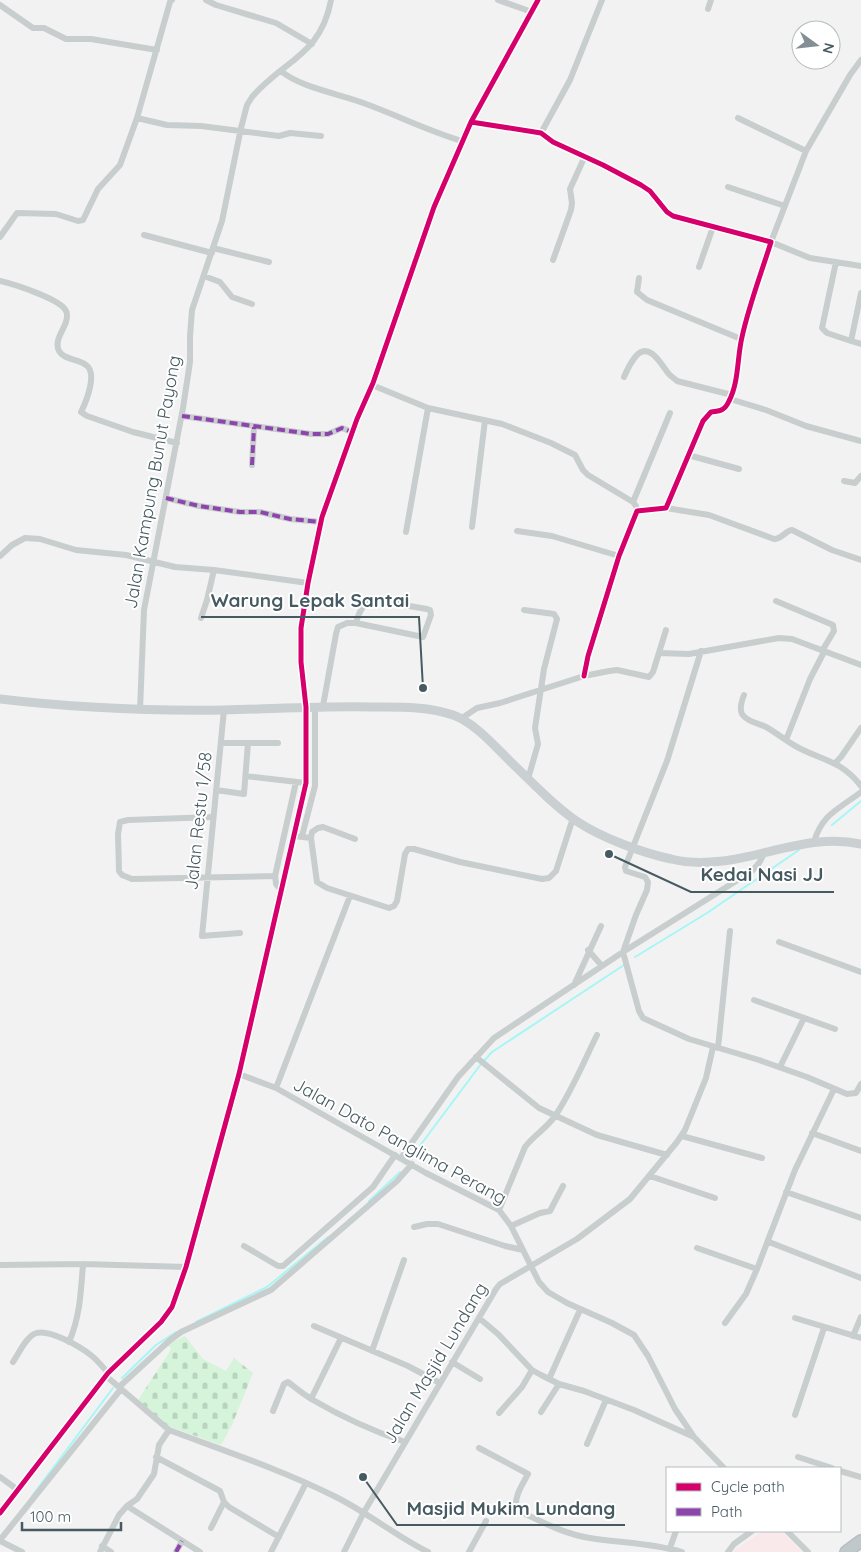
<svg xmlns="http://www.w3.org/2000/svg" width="861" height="1552" font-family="Quicksand,sans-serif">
	<defs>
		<pattern id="cemetery-stones" width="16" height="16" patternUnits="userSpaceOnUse" patternTransform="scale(1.25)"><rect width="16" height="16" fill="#d5f4da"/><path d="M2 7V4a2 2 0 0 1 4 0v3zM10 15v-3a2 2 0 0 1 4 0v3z" fill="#b8d3be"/></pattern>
	</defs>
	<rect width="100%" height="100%" fill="#f3f2f2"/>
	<path fill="#f9e9ea" d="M758,1531H782L802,1552H734L733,1551L760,1533Z"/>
	<path fill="url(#cemetery-stones)" d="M185,1336L203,1359L226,1371L234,1358L253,1373L232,1425L221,1445L168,1426L138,1400L170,1351L171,1348L168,1346L169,1344Z"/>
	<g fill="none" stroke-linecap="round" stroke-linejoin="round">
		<path stroke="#a5f6f6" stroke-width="2" d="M832,825L861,801
			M635,957L707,913L799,850
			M484,1061L492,1052L624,965
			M416,1151L481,1064
			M369,1201L400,1172
			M196,1322L267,1287L328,1237
			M122,1378L156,1345L176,1332
			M32,1496L113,1388"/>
		<g stroke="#b6bfc3" stroke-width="14">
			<path id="trunk" d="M846,1552L861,1541"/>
		</g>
		<path stroke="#c8cdce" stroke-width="6" d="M206,0L216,5L276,23L312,44
			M498,0L532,12
			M0,5L33,28H44L66,39H91L157,50
			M708,9L711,0
			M861,60L850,75L806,151L771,242L810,258L861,266
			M281,71C301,88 341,94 366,104C399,116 428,131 462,141
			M137,118L167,125L201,126L279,136L290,133L321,136
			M738,118L806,151
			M471,122L541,133L553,142L603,165L641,185L650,191L667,212L673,216L771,242C761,274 749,305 742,337C737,358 739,382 729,401C725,410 721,411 711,412L703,421L666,508L637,511L619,556L588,656L584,676
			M541,133L570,80L602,0
			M728,187L785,206
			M144,235L212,253
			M0,237L17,213L56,214L78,221L83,220L98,189L120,165L137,118L170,2L172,0
			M213,248L269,262
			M553,260L571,210L572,203L570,189L585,156
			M836,262L822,328L827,333L851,341
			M699,267L713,227
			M204,276L220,282L232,297L252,304
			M639,278L637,292L647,300L741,339
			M0,281C13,284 61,299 66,311C68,314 67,318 66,322C63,331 54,341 59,351C64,360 78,359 86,365C98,373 86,402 81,412L87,416L133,432L177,443
			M861,293L851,341L861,344
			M624,377C627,370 631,362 636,356C649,341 661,364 668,373C670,376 674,378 677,381L732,395
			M372,385L428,408L502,424L551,443L575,455L583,470L588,475L633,502L636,506L637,511
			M730,399L766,410L806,426L861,441
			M182,416L311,434H328L342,428L352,432
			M688,455L739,469
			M252,465L254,427
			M844,481L855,483L861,476
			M166,498L199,506L240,512H260L290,519L321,522
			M633,502L670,413
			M666,508L709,515L774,539C782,539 785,531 792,530L832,550L861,560
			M472,527L485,420
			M517,531L552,536L619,556
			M406,532L428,408
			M0,556L12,545L25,538L40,539L76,550L126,555L175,567L214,570L308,583
			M776,601L833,625L834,631L822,651
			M524,610L554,614L557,619L544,669L535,728L538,744L528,779
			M201,618L207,600L214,570
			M701,651L667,761L625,867L626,871L645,877L648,882L647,890L636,915L623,952L639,1011L643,1018L689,1039L759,1060L807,1077L847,1094L856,1093L861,1084
			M659,653L689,654L779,638L792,639L861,665
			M744,695C742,700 739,708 742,714C747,722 758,723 766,727C777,733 787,742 799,748C824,761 842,761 861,786
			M323,706L336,634L338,627L347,623H356L423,637L431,615L430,610L427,609L374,600C363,603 359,612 356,623
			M140,710L144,610L183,408L190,362V336L192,310L222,221L241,128L247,105L252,97C284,60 321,55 331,0
			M224,710L202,936L240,933
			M462,718L477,708L500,703L584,676L609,671L617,670L649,677L653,672L666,630
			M786,740L810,679L824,652
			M221,743H278
			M835,763L841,757L861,728
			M246,776L306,783
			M216,790L244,794L248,743
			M213,817L128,820L120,822L118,834L119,871L122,875L132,879L275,876
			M295,836L311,838L317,882L327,888L389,908L394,906L397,901L405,854L408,849H414L460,862L542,879L549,878L556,871L573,818
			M302,836L315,786V707
			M311,838L312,832L318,828L323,827L355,839
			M814,842C822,814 839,809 861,792
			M281,890L276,884L275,876L296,782
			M779,942L861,972
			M588,950L602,966
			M574,985L601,926
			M754,1000L835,1029
			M718,1048L730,931
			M476,1057L539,1108L597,1135L667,1155
			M780,1067L804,1018
			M239,1074L276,1088L426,1173L499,1210L511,1226L539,1282L548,1292L567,1303L612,1323L634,1335L648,1356L675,1409L694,1437L724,1468
			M276,1088L350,896
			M812,1133L861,1151
			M682,1136L762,1158
			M401,1158L458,1077L494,1038L623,952L752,871L759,863L764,854
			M650,1176L715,1198
			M786,1192L861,1218
			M499,1210L525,1147C534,1135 547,1128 555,1116C572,1091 584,1061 597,1035
			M511,1226L540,1213L550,1211L563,1186
			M414,1227L427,1224H438L505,1246L523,1250
			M769,1242L861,1278
			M244,1246L278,1266H283L373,1187L395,1155
			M697,1248L757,1269
			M0,1265L83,1264L186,1267
			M479,1318L498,1334L532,1370L541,1375L559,1384L584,1391L634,1410L694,1437
			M795,1318L861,1338
			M725,1323L746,1294L757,1269L795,1170L834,1089
			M314,1326L408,1366L440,1383
			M853,1336L861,1317
			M69,1342C80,1317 81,1291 83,1264
			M372,1351L404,1260
			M13,1362C19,1353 25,1339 34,1334C47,1327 81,1347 92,1356C98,1361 103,1367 108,1373
			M452,1362L480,1379
			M106,1376L169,1430
			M549,1379L580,1310
			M119,1387L169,1341L181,1332L271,1290L397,1181L412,1164
			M311,1399L341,1338
			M273,1411L284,1384L288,1382C296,1388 304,1395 313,1400C342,1417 373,1431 405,1442
			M541,1412L559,1384
			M499,1413L522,1387L532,1370
			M795,1415L824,1328
			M587,1444L606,1400
			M479,1448L528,1474C522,1485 513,1498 517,1510C540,1521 564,1534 590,1538C621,1543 652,1543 682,1552
			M156,1457L220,1491L224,1502L229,1507L279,1537
			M798,1457L832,1468
			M840,1471L861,1477
			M0,1477L18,1490
			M127,1506L200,1552
			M0,1513L108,1373L161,1322L172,1307L186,1267L239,1074L306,783V707L301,662V628L308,583L322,517L357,419L373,383L434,207L471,122L538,0
			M211,1528L224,1502
			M787,1531L808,1552
			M0,1540L121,1389
			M0,1541L22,1552
			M102,1546L111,1552
			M670,1548L676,1531
			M100,1552L119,1515L127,1506L137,1499L154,1474L159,1445L169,1430C225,1451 282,1470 336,1497C368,1513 396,1536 428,1552
			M176,1552L182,1541
			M271,1552L306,1483
			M344,1552L364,1512L496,1289L500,1284L577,1239L630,1199L677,1142L685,1130L706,1078L713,1047
			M469,1552L486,1521
			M728,1552L734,1544L752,1531"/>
		<path stroke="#cacfd1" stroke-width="9" d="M0,699C75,708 149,711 224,710C273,709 322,706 371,707C398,707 428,706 453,715C476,723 498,750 516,767C536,786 555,807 578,822C602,838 643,853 671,859C736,875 797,830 861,844"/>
		<use href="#trunk" stroke="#c1c8ca" stroke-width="11"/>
		<path stroke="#8e44ad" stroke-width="4" stroke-dasharray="8 4" stroke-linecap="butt" d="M182,416L311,434H328L342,428L352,432
			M252,465L254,427
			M166,498L199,506L240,512H260L290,519L321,522
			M176,1552L182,1541"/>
		<g stroke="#fff" stroke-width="8">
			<path id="cycleway" d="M471,122L541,133L553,142L603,165L641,185L650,191L667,212L673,216L771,242C761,274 749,305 742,337C737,358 739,382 729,401C725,410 721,411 711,412L703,421L666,508L637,511L619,556L588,656L584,676
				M0,1513L108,1373L161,1322L172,1307L186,1267L239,1074L306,783V707L301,662V628L308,583L322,517L357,419L373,383L434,207L471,122L538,0"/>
		</g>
		<use href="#cycleway" stroke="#d6006c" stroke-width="5"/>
	</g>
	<g text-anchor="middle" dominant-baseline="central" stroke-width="4" stroke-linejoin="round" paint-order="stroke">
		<g font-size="18" fill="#465a61" stroke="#fff">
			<text transform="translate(152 482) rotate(-80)">Jalan Kampung Bunut Payong</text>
			<text transform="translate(198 821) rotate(-84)">Jalan Restu 1/58</text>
			<text transform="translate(400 1141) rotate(29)">Jalan Dato Panglima Perang</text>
			<text transform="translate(435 1363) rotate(-59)">Jalan Masjid Lundang</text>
		</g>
	</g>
	<path fill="none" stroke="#465a61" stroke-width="2" d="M423 688L419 617H201M609 854L691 892H834M363 1477L397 1525H625"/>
	<g fill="#465a61" stroke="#fff" stroke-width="2">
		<circle cx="423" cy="688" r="5"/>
		<circle cx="609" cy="854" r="5"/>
		<circle cx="363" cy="1477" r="5"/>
	</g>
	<g font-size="19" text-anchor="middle" font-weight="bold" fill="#465a61" stroke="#fff" stroke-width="4" stroke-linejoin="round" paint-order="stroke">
		<text x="310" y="607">Warung Lepak Santai</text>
		<text x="762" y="881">Kedai Nasi JJ</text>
		<text x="511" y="1515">Masjid Mukim Lundang</text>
	</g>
	<rect x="666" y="1467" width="175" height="65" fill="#ffffff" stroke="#b5bdc0"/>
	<rect x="676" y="1483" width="25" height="8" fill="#d6006c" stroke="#b5bdc0"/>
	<text x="711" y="1492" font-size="15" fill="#465a61">Cycle path</text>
	<rect x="676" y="1508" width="25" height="8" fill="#8e44ad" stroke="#b5bdc0"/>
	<text x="711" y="1517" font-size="15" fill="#465a61">Path</text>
	<g transform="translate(816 45) rotate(105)"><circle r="24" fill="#ffffff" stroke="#b5bdc0"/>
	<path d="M0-4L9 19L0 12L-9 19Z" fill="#838f94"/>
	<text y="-8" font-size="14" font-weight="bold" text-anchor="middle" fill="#465a61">N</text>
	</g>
	<path d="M22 1522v8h99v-8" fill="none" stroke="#465a61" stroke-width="2.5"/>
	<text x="30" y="1522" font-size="15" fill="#465a61" stroke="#ffffff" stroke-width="4" paint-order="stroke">100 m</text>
</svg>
